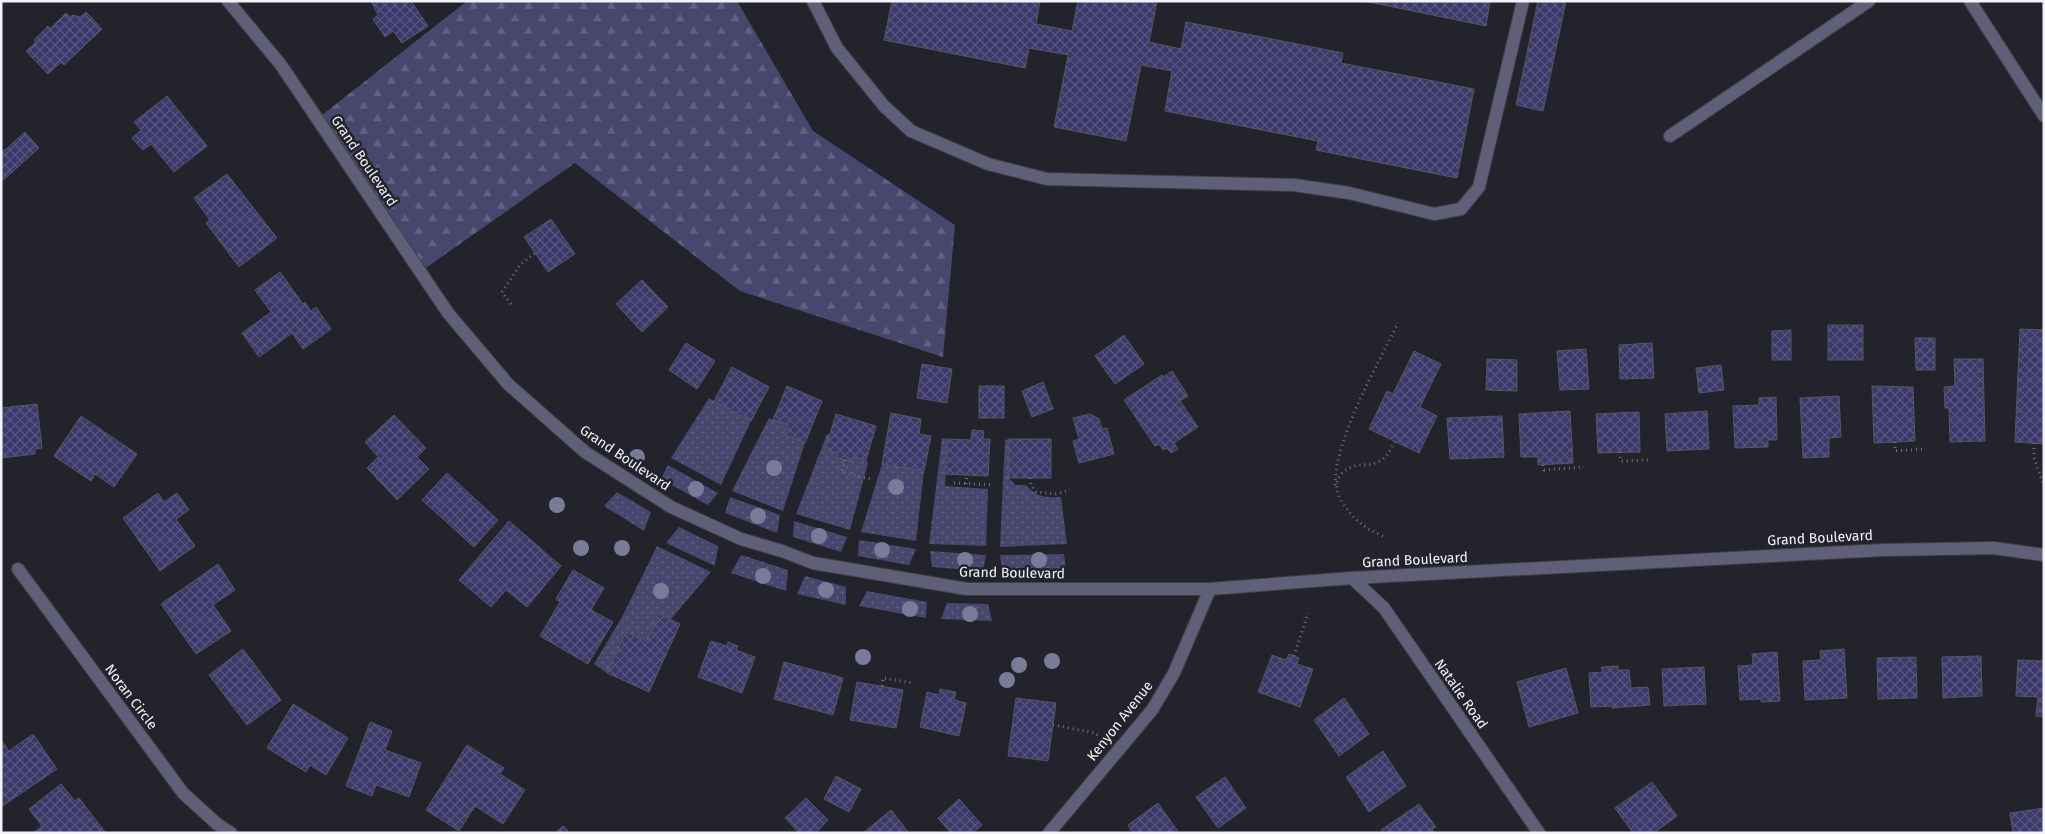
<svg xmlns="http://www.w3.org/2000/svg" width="2045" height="834" font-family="'Fira Sans',sans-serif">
	<defs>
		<pattern id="grass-dots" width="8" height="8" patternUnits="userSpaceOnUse" patternTransform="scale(1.25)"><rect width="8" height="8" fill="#47466d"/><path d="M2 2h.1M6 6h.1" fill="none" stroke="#626183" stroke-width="1.8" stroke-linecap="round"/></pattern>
		<pattern id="forest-firs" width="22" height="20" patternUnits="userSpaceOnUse" patternTransform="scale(1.25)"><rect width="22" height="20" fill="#47466d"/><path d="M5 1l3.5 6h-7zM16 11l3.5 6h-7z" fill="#626183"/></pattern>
		<pattern id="building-cross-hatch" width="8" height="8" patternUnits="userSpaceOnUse" patternTransform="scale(1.25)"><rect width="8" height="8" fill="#3b386a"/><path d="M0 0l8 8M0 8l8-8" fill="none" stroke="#585580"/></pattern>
	</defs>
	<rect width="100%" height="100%" fill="#23242b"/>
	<path fill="url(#grass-dots)" d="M709,398L751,421L721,485L671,458Z
		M769,418L788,425L784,434L805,443L783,511L732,491Z
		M827,434L830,435L826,450L866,460L868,463L850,530L796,514Z
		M942,438L947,439L945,486L988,489L986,546L929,544Z
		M1009,439V478L1015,485H1026C1035,497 1047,498 1061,497L1067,544L1000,547L1005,440Z
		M882,464L924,471L916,541L861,532Z
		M668,465L718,493L708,505L661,479Z
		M617,492L651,512L644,531L604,506Z
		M730,497L780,515L777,533L725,513Z
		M794,521L847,537L841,552L793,537Z
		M679,527L718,546L715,566L666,543Z
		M859,540L916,549L909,565L858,556Z
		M657,546L711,572L671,619L659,614L647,641L626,632L607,673L594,664L622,617Z
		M930,551L986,555L983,571L932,567Z
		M1064,554L1066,569L1002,571L1000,555Z
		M741,555L788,570L786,591L731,573Z
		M805,576L846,587V605L797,594Z
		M867,591L927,602L926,618L859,606Z
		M947,603L988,604L992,621L941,619Z"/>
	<path fill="url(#forest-firs)" d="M467,1H737L813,131L955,225L943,357L740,291L575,163L420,272L317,119Z"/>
	<path fill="url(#building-cross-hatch)" stroke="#55565f" d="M371,1H411L428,26L402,43L393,31L385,37L373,19L378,15Z
		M892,1H1040L1036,24L1072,31L1078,1H1157L1149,42L1181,49L1186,22L1343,53L1341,63L1474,89L1457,178L1316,150L1318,141L1165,111L1172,71L1141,65L1126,141L1054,127L1068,55L1029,48L1025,68L884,40Z
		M1364,1H1490L1486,26Z
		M1538,1H1566L1543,111L1516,105Z
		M86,12L102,29L64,65L61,62L48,74L26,51L36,42L34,40L48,26L50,29L66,13L70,17L73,15L80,17Z
		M167,96L207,146L174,172L151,144L143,150L132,138L141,130L134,122Z
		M25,132L39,148L1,182V148L4,151Z
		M227,174L277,238L239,267L206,223L210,220L194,198Z
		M551,219L575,254L548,272L524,237Z
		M280,272L303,304L305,302L311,311L316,307L331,329L303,349L292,333L259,357L242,333L271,312L255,290Z
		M642,280L668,307L642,332L616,304Z
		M1828,325H1863V360H1828Z
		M2020,329L2044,330V444L2015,442Z
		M1791,330V360H1772V331Z
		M1124,335L1144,364L1115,384L1095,356Z
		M1915,338H1935V370H1916Z
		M686,343L715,361L697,389L669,370Z
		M1652,343L1654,378L1620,379L1619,345Z
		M1586,349L1589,389L1560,390L1557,351Z
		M1414,351L1441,364L1420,407L1437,416L1419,453L1369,429L1387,391L1393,394Z
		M1487,359L1517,360V391L1486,390Z
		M1954,359H1983L1985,441L1950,442L1949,408H1945L1944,387L1955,386Z
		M922,364L952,369L947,403L917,398Z
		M1721,365L1724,390L1699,393L1696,368Z
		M732,367L769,387L751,421L714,401Z
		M1172,371L1188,396L1180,401L1198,427L1174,443L1178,449L1171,453L1167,448L1163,450L1159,444L1155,446L1124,400L1162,375L1163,377Z
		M1043,382L1053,409L1032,417L1022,391Z
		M787,386L822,401L805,443L784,434L788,425L773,420Z
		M979,386H1004V418H979Z
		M1872,386L1913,387L1915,441L1874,443Z
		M1839,396L1841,437L1829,438V457L1803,458L1800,398Z
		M1776,397L1777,440H1768V447L1735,448L1733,406L1759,405V398Z
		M37,404L42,448L35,449V454L1,458V408Z
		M1570,411L1573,463L1538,465V457H1521L1519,414Z
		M1707,411L1709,449L1667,451L1665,414Z
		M1639,412L1640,452L1598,453L1596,414Z
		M891,413L921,419L919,434L931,436L924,471L882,464Z
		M836,414L876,426L866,460L854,457L852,462L837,458L838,453L825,450Z
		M1090,414L1099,419L1102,429L1107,428L1114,454L1079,463L1073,441L1079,439L1073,418Z
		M394,415L426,448L417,457L429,469L397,500L367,468L378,457L365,442Z
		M81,416L137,454L114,487L95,474L91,481L54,456Z
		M1502,416L1504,457L1450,459L1447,418Z
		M972,430L984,431L983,439H990L988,476L945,474L947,439L971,440Z
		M1009,439H1051V478H1009Z
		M447,473L498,520L474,547L422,500Z
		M158,493L164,502L177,493L189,510L176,519L195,546L160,571L123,518Z
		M509,521L561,566L527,607L506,590L491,607L459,580Z
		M218,564L235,590L213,605L231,631L196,654L161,604Z
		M573,570L604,588L591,610L613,622L588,664L540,636L560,602L556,599Z
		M659,614L680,624L649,692L607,673L626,632L647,641Z
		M711,641L727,646L728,642L738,646L736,650L755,657L742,693L698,677Z
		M243,649L281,700L247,725L209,675Z
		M1844,649L1847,698L1805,700L1803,661L1821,660L1820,651Z
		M1777,652L1780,701L1761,702V699L1740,700L1738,666L1753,665L1752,654Z
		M1289,654L1299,658L1297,664L1313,669L1300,707L1258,692L1272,655L1286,660Z
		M1981,656L1982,696L1943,698L1942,657Z
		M1916,657L1917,698L1878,699L1877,658Z
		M2018,660L2044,661V717L2036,716L2038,697L2016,696Z
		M784,662L843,678L833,715L774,699Z
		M1618,666V670H1629L1631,688L1648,687L1650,705L1612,708V706L1591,707L1589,673L1603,672L1601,667Z
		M1704,667L1706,704L1664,706L1662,669Z
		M1566,668L1578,713L1529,727L1517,682Z
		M857,682L903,690L896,728L850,720Z
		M940,689L956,692L954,700L966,703L959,736L920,727L927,692L939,695Z
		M1016,698L1056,703L1048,761L1008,756Z
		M1344,698L1369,734L1339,756L1314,720Z
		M293,704L348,738L326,775L310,765L306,772L267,748Z
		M370,722L392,731L385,750L421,763L409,797L376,785L372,796L346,786Z
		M33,734L57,769L1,807V740L9,751Z
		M467,745L504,768L500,774L525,790L503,824L475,806L459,831L426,810Z
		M1383,751L1406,786L1369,812L1346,777Z
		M836,776L861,789L849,812L824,799Z
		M1225,777L1246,808L1218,828L1196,797Z
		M1652,782L1677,816L1654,833H1633L1615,808Z
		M61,784L75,801L79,798L105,832L33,833L42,826L29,809Z
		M806,798L828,820L816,833H799L785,818Z
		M959,799L982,825L973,833H951L938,818Z
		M1158,803L1179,833H1133L1128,825Z
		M1419,804L1436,827L1432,829L1435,833H1383L1381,830Z
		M2044,808V833H2013L2010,813Z
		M891,810L909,833H863Z
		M563,826L570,833H555Z"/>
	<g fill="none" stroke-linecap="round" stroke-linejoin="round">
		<g stroke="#404148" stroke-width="14">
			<path id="minor" d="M228,1L281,65L448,313L508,384L585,452L671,507L741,539L782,551L813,563L967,589H1210L1352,578L1884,550L1994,548L2044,555
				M813,1L837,48L884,106L911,131L988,164L1047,179L1294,185L1349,193L1434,214L1461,209L1479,187L1523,1
				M1970,1L2044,116
				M1670,136L1869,1
				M18,569L183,793L217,824L231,833
				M1352,578L1384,608L1539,833
				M1049,833L1152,710L1174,673L1210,589"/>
		</g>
		<path stroke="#717279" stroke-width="3" stroke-dasharray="1 4" stroke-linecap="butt" d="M511,304L502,292L520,265L535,253
			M1895,442V451L1926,449
			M2034,443V458L2044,486
			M1619,452L1621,461L1648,460
			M845,460L842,472L870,479
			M1543,465L1544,470L1584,467
			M1030,478L1031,485L1036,492L1055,494L1070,490
			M954,483L994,485
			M966,484L967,475
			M1335,485C1335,438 1377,366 1398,323
			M1383,536C1364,528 1353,519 1342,502C1332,487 1336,471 1355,466C1363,464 1370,466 1378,462C1387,458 1390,450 1395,442
			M1294,656L1308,613
			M882,686L883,678L913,683
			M1053,725L1095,733L1101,738"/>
		<use href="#minor" stroke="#5f5f77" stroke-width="12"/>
	</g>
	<g fill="#7a7b99">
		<circle cx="637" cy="457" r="8"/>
		<circle cx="774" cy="468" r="8"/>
		<circle cx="896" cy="487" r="8"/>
		<circle cx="696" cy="489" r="8"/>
		<circle cx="557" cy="505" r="8"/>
		<circle cx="758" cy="516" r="8"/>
		<circle cx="819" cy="536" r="8"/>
		<circle cx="581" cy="548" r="8"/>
		<circle cx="622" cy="548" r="8"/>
		<circle cx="882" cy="550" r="8"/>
		<circle cx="965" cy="560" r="8"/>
		<circle cx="1039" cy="560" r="8"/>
		<circle cx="763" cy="576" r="8"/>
		<circle cx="826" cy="590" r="8"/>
		<circle cx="661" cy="591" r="8"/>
		<circle cx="910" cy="609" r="8"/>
		<circle cx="970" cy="614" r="8"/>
		<circle cx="863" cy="657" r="8"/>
		<circle cx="1052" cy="661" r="8"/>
		<circle cx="1019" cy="665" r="8"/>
		<circle cx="1007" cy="680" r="8"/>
	</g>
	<g text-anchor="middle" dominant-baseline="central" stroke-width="5" stroke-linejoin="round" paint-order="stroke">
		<g font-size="14" fill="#f2f2f8" stroke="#23242b">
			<text transform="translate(364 161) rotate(56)">Grand Boulevard</text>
			<text transform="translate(625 458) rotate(34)">Grand Boulevard</text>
			<text transform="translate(1820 538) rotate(-3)">Grand Boulevard</text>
			<text transform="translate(1415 560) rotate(-3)">Grand Boulevard</text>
			<text transform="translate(1012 573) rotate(1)">Grand Boulevard</text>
			<text transform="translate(1461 694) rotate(55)">Natalie Road</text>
			<text transform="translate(131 697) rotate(53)">Noran Circle</text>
			<text transform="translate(1120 721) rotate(-52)">Kenyon Avenue</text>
		</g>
	</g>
	<rect width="2045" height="834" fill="none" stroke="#f2f2f8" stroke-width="5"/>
</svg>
